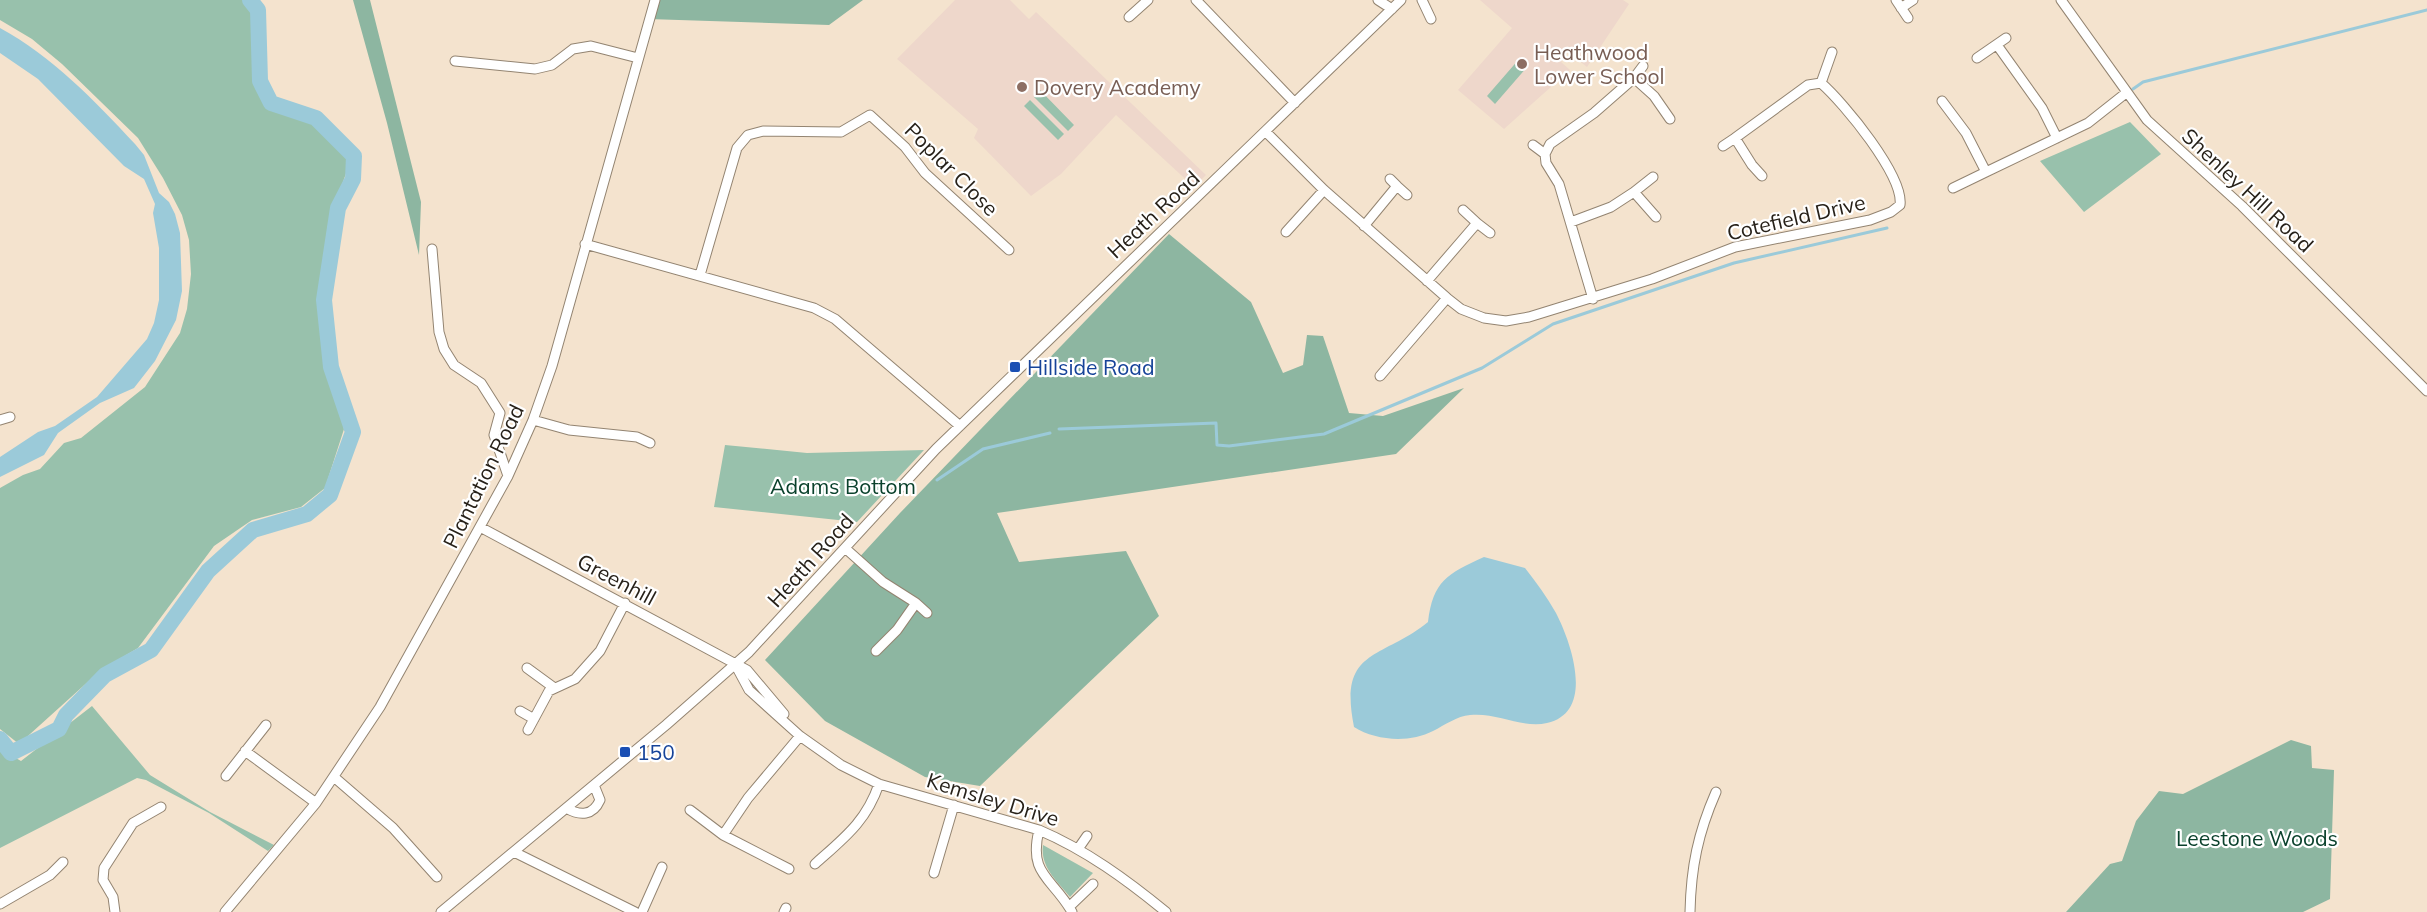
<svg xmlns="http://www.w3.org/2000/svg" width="2427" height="912" font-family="Mulish,sans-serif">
	<rect width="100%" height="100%" fill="#f4e3ce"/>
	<path fill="#eed7cb" d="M955,0H1010L1029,19L1036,12L1206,175L1194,187L1116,115L1061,174L1031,196L974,138L978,129L897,59Z
		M1480,0H1623L1629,4L1587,67L1568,52L1561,62L1570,70L1504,129L1458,90L1512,28Z"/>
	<path fill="#98c1ac" d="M0,0H246L254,9L258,82L269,106L314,121L351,159L328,225L319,301L327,366L344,429L325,488L301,507L252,520L214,546L138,648L101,670L19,744L0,729V488L23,475L40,469L64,443L81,438L145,387L180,333L187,309L191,274L189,240L182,215L163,178L138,138L62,64L32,39L0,20Z
		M1520,58L1528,66L1495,104L1487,96Z
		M1040,90L1074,125L1068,131L1034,97Z
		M1030,100L1064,134L1058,140L1024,106Z
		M2130,122L2161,154L2084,212L2040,161Z
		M725,445L807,453L924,450L857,522L714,507Z
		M92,706L150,775L210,812L274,845L268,851L209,813L146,780L137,778L0,848V749L21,761Z
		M1043,845L1093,873L1070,897C1057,881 1040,867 1043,845Z"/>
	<path fill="#8db6a1" d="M353,0H370L421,202L419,255L387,123Z
		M653,0H863L829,25L648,19Z
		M1169,234L1251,302L1283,373L1303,365L1307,335L1323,336L1349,413L1383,416L1464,388L1396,454L997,513L1019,562L1126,551L1159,616L980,786L925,777L825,721L765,660L900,513Z
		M2291,740L2311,746L2312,768L2334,770L2330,899L2303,912H2066L2110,864L2122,861L2136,821L2159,791L2183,794Z"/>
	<path fill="#9bcad9" d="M0,28C52,56 95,101 135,144L144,155L159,193L169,202L175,214L180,233L182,291L176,320L155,361L134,388L100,403L58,433L44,455L0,477V457L38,432L55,426L97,397L147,339L154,323L159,300V248L153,213L155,204L144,179L124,166L38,79L0,53Z
		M1484,557L1525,568C1536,582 1547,597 1556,613C1571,642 1596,712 1547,723C1523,729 1497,712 1470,715C1457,716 1445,725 1433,731C1410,743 1376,741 1354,727C1338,648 1381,660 1428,622C1433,581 1447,574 1484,557Z"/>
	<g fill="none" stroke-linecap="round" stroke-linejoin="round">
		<path stroke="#9bcad9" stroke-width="3" d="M2133,89L2143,82L2427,10
			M1059,429L1216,423L1217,445L1229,446L1324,434L1482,368L1553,324L1734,263L1887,228
			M937,480L983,449L1050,433"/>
		<path stroke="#9bcad9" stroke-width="16" d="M0,739L11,753L59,729L66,715L105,675L151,650L208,571L253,530L307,514L330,495L353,432L331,367L324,300L338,208L353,179L354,156L316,118L271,103L260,81L258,10L250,0"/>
		<g stroke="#938471" stroke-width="11">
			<path id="minor" d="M1196,0L1295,103
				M1378,0L1392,9
				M1422,0L1431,19
				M1896,0L1908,18
				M2061,0L2147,120L2242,206L2427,391
				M1901,8L1913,0
				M1129,17L1148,0
				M1997,45L2042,108L2057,138
				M1977,58L2006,38
				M455,61L535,69L552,65L573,49L591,46L638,58
				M1634,78L1643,66
				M1821,83L1832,52
				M1942,101L1966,133L1986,172L2088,123L2126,93
				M1266,132L1324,190L1447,298L1461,309L1484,318L1506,321L1529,317L1652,279L1735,247L1870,220L1891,212L1900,205C1904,176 1844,103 1821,83L1808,85L1735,138L1752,165L1762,176
				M1533,145L1545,154
				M1723,146L1735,138
				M1397,186L1407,195
				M1953,188L1986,172
				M1634,192L1653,177
				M1571,222L1611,207L1634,192L1656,217
				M1477,223L1490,233
				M1364,226L1397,186L1390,179
				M1286,232L1324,190
				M585,244L814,308L835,319L960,426
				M432,249L439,332L444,349L454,365L481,383L500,413L494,435L508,476
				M700,275L737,148L748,135L763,131L841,132L870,115L905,147L925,173L1009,250
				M1427,281L1477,223L1463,210
				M1593,299L1559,184L1546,163L1545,154L1550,144L1594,113L1634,78L1654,96L1670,119
				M1380,376L1447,298
				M0,420L10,417
				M533,420L569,430L637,437L650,443
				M480,527L747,670L784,714
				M845,548L883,582L916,603L897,630L876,651
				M916,603L927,613
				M735,664L749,690L800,736L841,765L879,784L1039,830C1086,850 1127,880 1166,912
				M527,668L553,687
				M520,711L534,719
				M528,730L549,691L575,679L600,651L625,603
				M245,751L316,803
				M226,776L266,725
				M334,777L393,828L437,877
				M566,808C580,816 593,816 600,800L594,785
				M690,810L723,835
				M1039,830C1028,875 1052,877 1072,912
				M1078,849L1087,836
				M514,852L635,912
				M815,864C844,838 866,822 879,784
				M789,869L723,835L748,798L800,736
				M934,873L954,805
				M0,904L50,875L63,862
				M1069,907L1093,884
				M115,912L113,897L103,880L104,868L133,823L161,807
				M225,912L316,803L380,707L508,476L533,420L552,366L655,0
				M441,912L666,725L749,652L936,449L1401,0
				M642,912L662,867
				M784,912L786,908
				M1690,912C1691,867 1698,833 1716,792"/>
		</g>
		<use href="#minor" stroke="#fff" stroke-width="9"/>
	</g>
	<g fill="#8d6e63" stroke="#fff" stroke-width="2">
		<circle cx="1522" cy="64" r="6"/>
		<circle cx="1022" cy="87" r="6"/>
	</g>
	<g fill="#1a4fb4" stroke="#fff" stroke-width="2">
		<rect x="1009" y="361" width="12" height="12" rx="3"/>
		<rect x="619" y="746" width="12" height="12" rx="3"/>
	</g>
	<g text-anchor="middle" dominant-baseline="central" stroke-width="4.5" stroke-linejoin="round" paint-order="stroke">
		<g font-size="21" fill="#785e54" stroke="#fff" text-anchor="start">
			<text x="1534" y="52">Heathwood<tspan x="1534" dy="24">Lower School</tspan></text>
			<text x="1034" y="87">Dovery Academy</text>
		</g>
		<g font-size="21" fill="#272119" stroke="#fff">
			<text transform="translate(952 169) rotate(45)">Poplar Close</text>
			<text transform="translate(2248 190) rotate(43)">Shenley Hill Road</text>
			<text transform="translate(1153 214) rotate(-43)">Heath Road</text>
			<text transform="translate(1796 217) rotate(-13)">Cotefield Drive</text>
			<text transform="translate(483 476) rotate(-64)">Plantation Road</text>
			<text transform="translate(810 560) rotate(-48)">Heath Road</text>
			<text transform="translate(617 579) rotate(28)">Greenhill</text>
			<text transform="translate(993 799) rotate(17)">Kemsley Drive</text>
		</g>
		<g font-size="21" fill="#164399" stroke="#fff" text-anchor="start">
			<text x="1027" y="367">Hillside Road</text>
			<text x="637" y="752">150</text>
		</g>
		<g font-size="21" fill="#0a412c" stroke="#fff">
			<text x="843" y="486">Adams Bottom</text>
			<text x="2257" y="838">Leestone Woods</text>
		</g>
	</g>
</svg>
